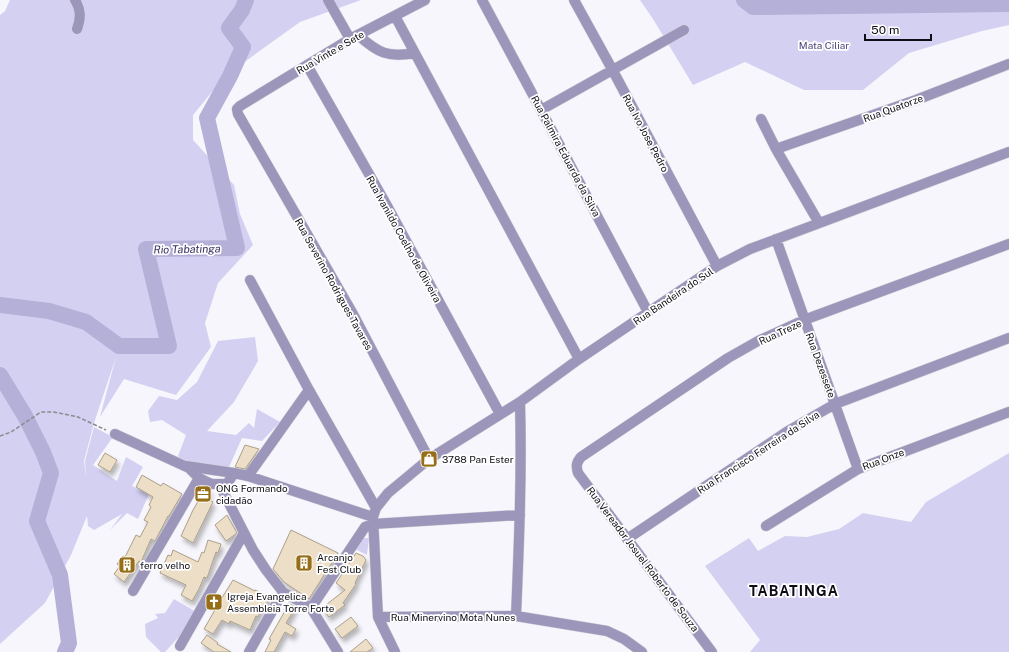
<svg xmlns="http://www.w3.org/2000/svg" width="1009" height="652" font-family="'Public Sans',sans-serif">
	<defs>
		<filter id="shadow"><feDropShadow dx="2.5" dy="4.5" stdDeviation="2" flood-color="#0004"/></filter>
	</defs>
	<rect width="100%" height="100%" fill="#f7f6fc"/>
	<path fill="#d4d0f2" d="M10,0H361L300,22L225,76L193,115V140L234,185L240,214L253,245L218,283L205,323L211,347L176,395L124,379L100,417L116,357L94,423L84,461L86,477L85,461L94,427L113,437L93,465L117,481L126,457L143,467L132,486L149,494L138,519L127,513L110,530L122,514L94,530L88,526L87,516L71,555L45,603L0,644V15L5,11Z
		M640,0H1009V25L982,31L909,53L863,90H804L745,62L693,85L653,19Z
		M255,337L258,361L234,402L207,431L236,435L249,423L254,428L257,409L280,422L262,441L242,438L229,467H219L182,460L178,456L186,435L162,420L150,422L148,411L159,396L177,400L197,382L218,341Z
		M1009,453V652H750L760,640L705,566L749,538L758,551L785,536L807,537L839,529L863,513L911,522L926,502Z
		M360,538H369L367,555L355,549Z
		M174,599L196,612L187,628L165,652H161L146,637L145,624L158,618L155,614L165,613Z"/>
	<g fill="none" stroke-linecap="round" stroke-linejoin="round">
		<path stroke="#b5b0d8" stroke-width="16" d="M744,0L753,7L1009,4
			M0,305L49,311L86,322L119,346H169L146,249L237,248L207,118L230,76L243,47L229,28L242,10L246,0
			M0,375L25,416L43,452L51,473L37,521L60,575L69,643L65,652"/>
	</g>
	<path fill="#eddfc7" stroke="#ac9f89" filter="url(#shadow)" d="M245,445L259,449L245,469L235,467Z
		M105,453L117,460L110,472L98,465Z
		M142,475L161,486L163,483L182,494L169,516H168L155,541L151,539L141,562L139,561L124,582L114,574L120,566L117,564L123,556L125,557L136,535L140,537L148,522L144,520L151,507L149,505L153,497L136,487Z
		M201,487L210,491L206,498L213,502L193,543L181,536L193,510L200,498L196,496Z
		M227,515L237,533L226,541L215,525Z
		M291,530L338,553L309,599L284,582L273,569Z
		M208,540L221,544L218,553L216,552L207,578L204,577L199,589L192,601L181,595L186,585L160,573L168,555L171,556L173,550L198,562L202,552L204,553Z
		M356,553L363,556L366,560L355,583L356,584L343,603L345,605L329,617L322,608L345,590L336,583Z
		M233,580L255,591V590L270,597L265,606L263,605L258,617L256,616L250,630L230,621L229,624L222,620L213,634L204,629L216,608L211,605L215,597L220,601Z
		M288,603L296,607L286,623L296,629L292,636L285,632L274,652H265L271,640L269,639L285,611L284,610Z
		M351,617L358,626L342,638L335,629Z
		M207,635L218,643L217,644L231,652H214L201,643Z
		M366,639L373,648L367,652H350Z"/>
	<g fill="none" stroke-linecap="round" stroke-linejoin="round">
		<g stroke="#d2d1d7" stroke-width="11">
			<path id="minor" d="M75,0C81,10 81,18 77,29
				M328,0L350,39
				M425,0L350,39L240,106L237,109L238,114L353,314L429,459
				M482,0L541,110L648,312
				M574,0L612,69L717,266
				M395,16L579,359
				M358,35C378,53 388,58 415,53
				M307,65L386,204L500,414
				M541,110L684,30
				M761,119L776,149L819,223
				M776,149L916,100L1009,64
				M776,239L858,469
				M250,280L309,390L376,508
				M115,434L189,468L199,478L207,482L212,484H227L234,473L248,476L373,517
				M186,466L234,473
				M248,476L309,390
				M219,484L253,550L266,570L283,592L311,608L338,652
				M766,526L858,469L1009,412
				M627,539L788,431L835,404L1009,338
				M133,591L199,478
				M311,608L365,527L373,524L520,515
				M516,616C519,544 522,473 520,402
				M378,617L516,616L607,631L624,639L642,652
				M180,646L244,533
				M249,652L283,592
				M395,652L378,617L373,517L376,508L388,493L429,459L520,402L579,359L717,266L750,249L1009,152
				M712,652L578,473C576,466 576,463 581,457L728,358L758,341L804,320L1009,244"/>
		</g>
		<path stroke="#8b8a91" stroke-width="1.5" stroke-dasharray="4 2" stroke-linecap="butt" d="M0,436L11,432L41,412H54L78,417L106,430"/>
		<use href="#minor" stroke="#9b96ba" stroke-width="10"/>
	</g>
	<defs>
		<g id="shop-square" transform="scale(0.9)"><rect x="-9" y="-9" width="18" height="18" rx="4" fill="#966e18" stroke="#fff"/><path d="M-5-2.5h2.3a2.7 3.5 0 0 1 5.4 0H5L5.5 6h-11ZM-1.5-2.5h3a1.5 2.3 0 0 0-3 0Z" fill="#fff"/></g>
		<g id="office-square" transform="scale(0.9)"><rect x="-9" y="-9" width="18" height="18" rx="4" fill="#966e18" stroke="#fff"/><path d="M-6-3h4V-5.5h4V-3h4V5H-6ZM-1-4.5V-3h2v-1.5ZM-6 0V1H6V0Z" fill="#fff"/></g>
		<g id="building-square" transform="scale(0.9)"><rect x="-9" y="-9" width="18" height="18" rx="4" fill="#966e18" stroke="#fff"/><path d="M-4-6H4V6H1V3H-1V6H-4ZM-2.5-4.3h1.7v1.8h-1.7ZM.8-4.3h1.7v1.8H.8ZM-2.5-1h1.7V.8h-1.7ZM.8-1h1.7V.8H.8Z" fill="#fff"/></g>
		<g id="church-square" transform="scale(0.9)"><rect x="-9" y="-9" width="18" height="18" rx="4" fill="#966e18" stroke="#fff"/><path d="M-1.2-6h2.4v3.5h3.3v2.4h-3.3V6h-2.4V-.1h-3.3v-2.4h3.3Z" fill="#fff"/></g>
	</defs>
	<g fill-rule="evenodd">
		<use href="#shop-square" x="429" y="459"/>
		<use href="#office-square" x="203" y="494"/>
		<use href="#building-square" x="304" y="563"/>
		<use href="#building-square" x="127" y="565"/>
		<use href="#church-square" x="214" y="602"/>
	</g>
	<g text-anchor="middle" dominant-baseline="central" stroke-width="3.5" stroke-linejoin="round" paint-order="stroke">
		<g font-size="10" fill="#4f457a" stroke="#fff">
			<text x="824" y="45">Mata Ciliar</text>
		</g>
		<g font-size="10" fill="#0e0d15" stroke="#fff">
			<text transform="translate(330 52) rotate(-30)">Rua Vinte e Sete</text>
			<text transform="translate(893 108) rotate(-20)">Rua Quatorze</text>
			<text transform="translate(646 133) rotate(62)">Rua Ivo Jose Pedro</text>
			<text transform="translate(566 156) rotate(62)">Rua Palmira Eduarda da Silva</text>
			<text transform="translate(404 239) rotate(61)">Rua Ivanildo Coelho de Oliveira</text>
			<text transform="translate(334 284) rotate(61)">Rua Severino Rodrigues Tavares</text>
			<text transform="translate(673 296) rotate(-34)">Rua Bandeira do Sul</text>
			<text transform="translate(780 332) rotate(-25)">Rua Treze</text>
			<text transform="translate(821 365) rotate(70)">Rua Dezessete</text>
			<text transform="translate(758 452) rotate(-33)">Rua Francisco Ferreira da Silva</text>
			<text transform="translate(883 459) rotate(-21)">Rua Onze</text>
			<text transform="translate(643 559) rotate(53)">Rua Vereador Josuel Roberto de Souza</text>
			<text x="453" y="617">Rua Minervino Mota Nunes</text>
		</g>
		<g font-size="10" fill="#0e0d15" stroke="#fff" text-anchor="start">
			<text x="442" y="459">3788 Pan Ester</text>
			<text x="216" y="488">ONG Formando<tspan x="216" dy="12">cidadão</tspan></text>
			<text x="317" y="557">Arcanjo<tspan x="317" dy="12">Fest Club</tspan></text>
			<text x="140" y="565">ferro velho</text>
			<text x="227" y="596">Igreja Evangelica<tspan x="227" dy="12">Assembleia Torre Forte</tspan></text>
		</g>
		<g font-size="11" font-style="italic" fill="#382d60" stroke="#fff">
			<text transform="translate(187 249) rotate(-1)">Rio Tabatinga</text>
		</g>
		<g font-size="14" font-weight="bold" letter-spacing="1" fill="#0e0d15" stroke="#fff">
			<text x="794" y="591">TABATINGA</text>
		</g>
	</g>
	<path d="M865 34v6h66v-6" fill="none" stroke="#0e0d15" stroke-width="2"/>
	<text x="871" y="34" font-size="12" fill="#0e0d15" stroke="#ffffff" stroke-width="3" paint-order="stroke">50 m</text>
</svg>
